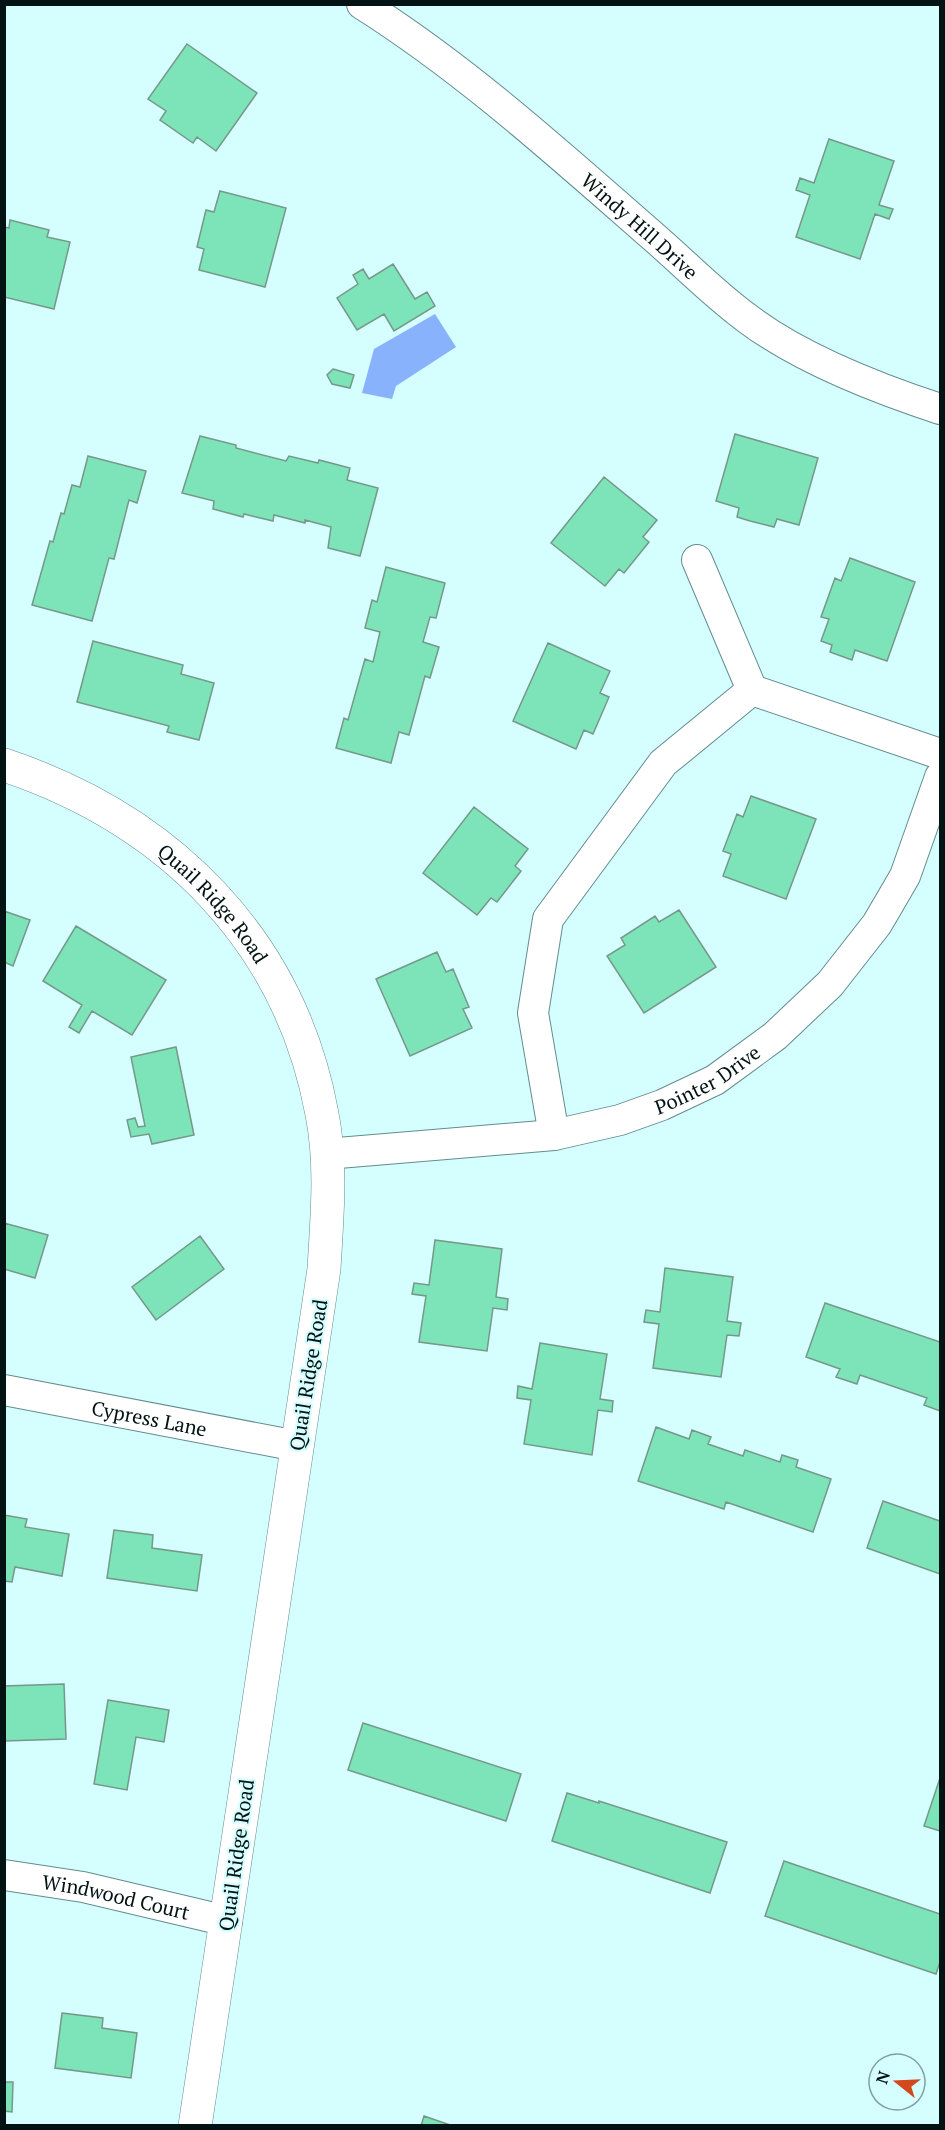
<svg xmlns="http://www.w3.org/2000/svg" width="945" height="2130" font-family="'PT Serif',serif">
	<rect width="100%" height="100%" fill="#d4feff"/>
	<path fill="#88b3fc" d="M435,314L456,347L396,386L392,399L362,393L374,349Z"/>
	<path fill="#7de4b9" stroke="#769888" stroke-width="1.5" d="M187,44L257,93L216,151L197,137L193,143L160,120L166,111L148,99Z
		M829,139L894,161L879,205L893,209L889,219L875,214L860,259L796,237L810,195L796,190L800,178L814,183Z
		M220,191L286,208L265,287L199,270L204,249L197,247L206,210L214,212Z
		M10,220L49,230L47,237L70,242L54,309L4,297V227L9,228Z
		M393,264L415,299L427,292L435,306L394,331L384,314L357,330L337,298L358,284L353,275L363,269L369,279Z
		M333,369L354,375L350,388L332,384L327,375Z
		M735,434L818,458L799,525L777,519L774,527L750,521L737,517L739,508L716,501Z
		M200,436L236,445V448L286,461L289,456L318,463L319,460L350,468L347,480L378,488L360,556L328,548L331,527L305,520V523L274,515L273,521L244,514L243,517L213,509L214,501L182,493Z
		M88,456L146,471L137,503L129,500L114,559L109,558L92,621L32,605L50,541L53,542L61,513L64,514L72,485L80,487Z
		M604,477L657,520L643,537L649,542L624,573L619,569L605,586L551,543Z
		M850,558L915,582L887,661L855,650L852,660L830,652L832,645L821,641L829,619L821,617L835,578L841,581Z
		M386,567L445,583L436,618L430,617L423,642L439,647L430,678L425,676L409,735L399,732L391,763L336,748L344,718L348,720L365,659L373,662L380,632L365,628L372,600L377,602Z
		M93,641L183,665L181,674L214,683L199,740L167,732L169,726L77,702Z
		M548,643L610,671L600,693L609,697L593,734L584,730L576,749L513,721Z
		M751,796L816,819L786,899L723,876L731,854L723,851L737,814L743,817Z
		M474,807L528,849L515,866L521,871L497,902L491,898L477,915L423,873Z
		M679,910L716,967L644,1013L607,956L625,945L621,938L655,916L659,922Z
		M4,911L30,920L13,966L4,962Z
		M76,926L166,980L132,1035L92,1011L79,1033L69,1027L82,1005L43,981Z
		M437,952L446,972L453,969L469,1007L463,1009L472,1028L410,1056L376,979Z
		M176,1047L194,1135L152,1144L149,1134L131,1137L127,1120L135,1118L138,1127L145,1126L131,1057Z
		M4,1223L48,1235L35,1278L4,1269Z
		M200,1236L224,1269L156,1320L132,1287Z
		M435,1240L502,1249L496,1297L508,1299L507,1310L493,1308L487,1351L419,1342L426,1296L412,1294L414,1283L429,1285Z
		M665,1268L733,1277L727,1321L741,1323L739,1336L727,1335L721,1377L653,1368L659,1324L644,1322L646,1310L660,1312Z
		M825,1303L940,1342V1411L924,1405L927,1398L860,1375L857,1384L836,1377L840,1369L806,1357Z
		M540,1343L607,1354L600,1399L613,1401L612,1412L598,1410L592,1455L524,1444L531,1400L517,1398L518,1386L532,1389Z
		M656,1427L689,1439L692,1430L711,1437L708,1444L743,1456L745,1450L780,1462L782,1455L798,1460L796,1467L831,1479L813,1532L726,1502L724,1509L638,1481Z
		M883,1501L940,1521V1574L867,1548Z
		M4,1515L27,1519L25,1527L69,1534L62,1576L15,1567L12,1582L4,1581Z
		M114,1530L153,1535L152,1548L202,1555L197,1591L107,1578Z
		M64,1684L66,1739L4,1741V1686Z
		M108,1700L169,1710L164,1742L136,1737L127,1790L94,1784Z
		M363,1723L521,1774L506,1821L348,1770Z
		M940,1778V1831L924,1826Z
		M567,1793L599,1803V1801L727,1842L710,1893L552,1841Z
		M784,1861L940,1914V1962L936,1974L765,1916Z
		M62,2013L103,2018L102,2028L137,2033L131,2078L55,2068Z
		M4,2082H13L12,2112L4,2111Z
		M424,2116L453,2126H421Z"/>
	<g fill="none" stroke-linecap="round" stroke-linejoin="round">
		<g stroke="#648c8c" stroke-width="32">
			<g id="street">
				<path id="s1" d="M362,4C468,71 562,157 656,239C687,266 715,295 748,319C800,358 879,389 940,409"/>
				<path d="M697,560L752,690L940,754"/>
				<path d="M554,1135L533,1013L548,919L663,763L752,690"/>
				<path id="s2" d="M326,1154L554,1135L620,1120L662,1105L715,1080L775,1036L830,984L877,924L905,876L940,777"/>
				<path id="s3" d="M4,1390L297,1446"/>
				<path id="s4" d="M4,1875L83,1887L227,1921"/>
			</g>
		</g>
		<g stroke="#648c8c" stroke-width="34">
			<g id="secondary">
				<path id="s5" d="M4,765C169,820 290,940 322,1114C332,1165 327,1217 324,1269L195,2126"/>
			</g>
		</g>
		<use href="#street" stroke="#fff" stroke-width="30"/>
		<use href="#secondary" stroke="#fff" stroke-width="33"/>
	</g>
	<g text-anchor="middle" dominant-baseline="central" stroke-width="4.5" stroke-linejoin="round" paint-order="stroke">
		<g font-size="20" fill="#031212" stroke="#d4feff">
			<text stroke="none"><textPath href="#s1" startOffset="356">Windy Hill Drive</textPath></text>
			<text stroke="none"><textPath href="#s5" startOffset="255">Quail Ridge Road</textPath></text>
			<text stroke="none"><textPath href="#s2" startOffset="393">Pointer Drive</textPath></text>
			<text transform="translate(308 1375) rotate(-81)">Quail Ridge Road</text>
			<text stroke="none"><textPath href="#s3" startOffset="148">Cypress Lane</textPath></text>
			<text transform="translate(236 1855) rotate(-82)">Quail Ridge Road</text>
			<text stroke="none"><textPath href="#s4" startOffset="114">Windwood Court</textPath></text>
		</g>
	</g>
	<rect width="945" height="2130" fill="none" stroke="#031212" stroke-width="12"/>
	<g transform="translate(897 2082) rotate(288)"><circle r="28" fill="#d4feff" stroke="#80a0a0" stroke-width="1.5"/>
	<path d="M0-4.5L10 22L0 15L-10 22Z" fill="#d1491c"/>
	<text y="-9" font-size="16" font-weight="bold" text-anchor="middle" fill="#031212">N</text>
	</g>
</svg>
